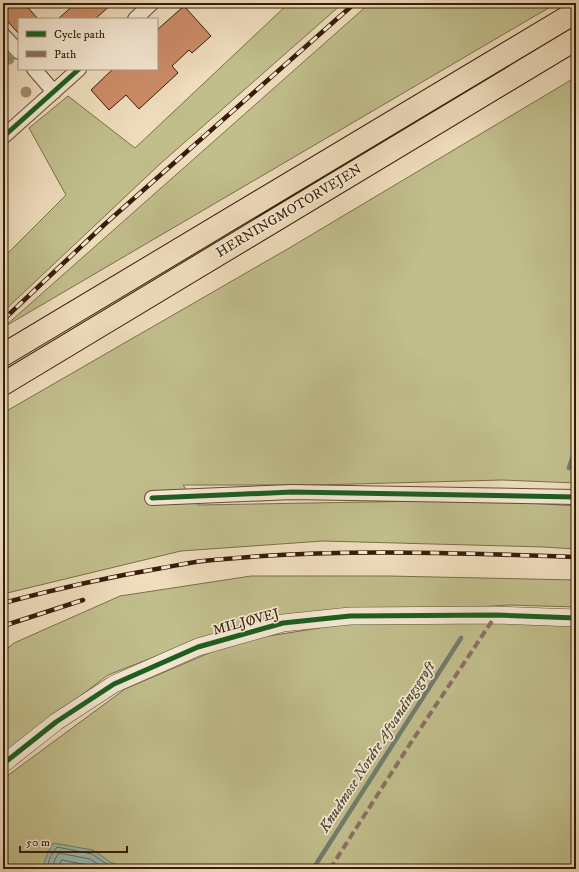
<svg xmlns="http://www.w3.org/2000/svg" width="579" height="872" font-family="'IM FELL DW Pica',serif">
	<rect width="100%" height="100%" fill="#efddbd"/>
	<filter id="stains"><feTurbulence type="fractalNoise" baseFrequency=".005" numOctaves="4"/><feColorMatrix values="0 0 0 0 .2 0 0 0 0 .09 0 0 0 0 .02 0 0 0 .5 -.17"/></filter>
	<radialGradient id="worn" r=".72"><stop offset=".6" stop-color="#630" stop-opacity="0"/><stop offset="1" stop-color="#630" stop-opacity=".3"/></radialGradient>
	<path fill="#c1be8c" stroke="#7c6e49" d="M289,3H343L160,164L3,312V258L66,195L29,128L68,96L135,148Z
		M370,3H557L4,327Z
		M576,77V483L502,480L316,485H183L198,505L481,500L576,506V549L543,547L323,541L181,551L3,594V413L291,247Z
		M251,576H388L576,580V607L507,605L350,616L233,626L108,675L3,755V652L14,643L120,596Z
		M370,620L576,623V869H3V779L125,689L237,641Z"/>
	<path fill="#9abcb2" stroke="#727c6d" d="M53,843L93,850L110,862L130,869H42L47,855Z"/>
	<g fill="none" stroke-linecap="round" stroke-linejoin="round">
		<path stroke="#686c5c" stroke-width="1" d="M47,869L50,857L57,847L92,854L108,865L118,869
			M52,869L55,859L59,853L90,859L105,869
			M58,869L61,861L62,860L87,865L94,869"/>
		<path stroke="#727c6d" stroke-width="4.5" d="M569,468L576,447
			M313,869L461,638"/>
	</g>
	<path fill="#cc8c68" stroke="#361d06" d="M3,3H24L38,19H19V34L3,16Z
		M76,3H113L95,19H58Z
		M184,6L211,36L192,53L189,50L172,66L178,73L139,109L126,95L109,110L91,90L113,69H157V30Z"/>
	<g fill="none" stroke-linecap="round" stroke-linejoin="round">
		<g stroke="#644d34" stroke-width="16">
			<path id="minor" d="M135,19L152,3
				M3,35L19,52
				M34,69L54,92
				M3,137L79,69
				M152,498L292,492L576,497"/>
		</g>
		<g stroke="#644d34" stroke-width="18">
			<path id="tertiary" d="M3,764L56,722L114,684L198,647L283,623L350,616L496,615L576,618"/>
		</g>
		<g stroke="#361d06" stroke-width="24">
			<path id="motorway" d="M3,355L576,12
				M3,384L576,39"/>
		</g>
		<use href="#minor" stroke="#f5e9d4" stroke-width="14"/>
		<use href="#tertiary" stroke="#f5e9d4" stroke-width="17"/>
		<use href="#motorway" stroke="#efddbd" stroke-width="22"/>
		<g stroke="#361d06" stroke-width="4.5">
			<path id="rail" d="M3,320L105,224L355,3
				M3,603C56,589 109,577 162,568C179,565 196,561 213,560C334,548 455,553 576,557
				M3,626L83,600"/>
		</g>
		<use href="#rail" stroke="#f5e9d4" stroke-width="3" stroke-dasharray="9" stroke-linecap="butt"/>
		<path stroke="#8d6e63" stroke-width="4" stroke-dasharray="8 4" stroke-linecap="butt" d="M330,869L410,744L496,615"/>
		<g stroke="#f5e9d4" stroke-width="8">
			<path id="cycleway" d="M3,137L79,69
				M152,498L292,492L576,497
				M3,764L56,722L114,684L198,647L283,623L350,616L496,615L576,618"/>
		</g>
		<use href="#cycleway" stroke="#1b5e20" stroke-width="5"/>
	</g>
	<g fill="#a08e6e">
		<circle cx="9" cy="59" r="5.5"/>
		<circle cx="26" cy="92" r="5.5"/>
	</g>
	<g text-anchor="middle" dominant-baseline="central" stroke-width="3.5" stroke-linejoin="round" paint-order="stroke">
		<g font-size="14" fill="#361d06" stroke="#f5e9d4">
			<text transform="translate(289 211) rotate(-31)">HERNINGMOTORVEJEN</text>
			<text transform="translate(246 622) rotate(-15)">MILJØVEJ</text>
		</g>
		<g font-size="15" font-style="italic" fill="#544d3a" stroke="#f5e9d4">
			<text transform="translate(377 747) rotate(-57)">Knudmose Nordre Afvandingsgrøft</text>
		</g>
	</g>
	<rect width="579" height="872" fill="none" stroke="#efddbd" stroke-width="16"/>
	<rect x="4" y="4" width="571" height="864" fill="none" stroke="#361d06" stroke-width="2"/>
	<rect x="8" y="8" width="563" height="856" fill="none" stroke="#361d06"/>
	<rect x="18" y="18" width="140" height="52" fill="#f5e9d4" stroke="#a99782"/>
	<rect x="26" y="31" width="20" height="6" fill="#1b5e20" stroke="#a99782"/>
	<text x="54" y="38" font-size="12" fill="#361d06">Cycle path</text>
	<rect x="26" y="51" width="20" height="6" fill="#8d6e63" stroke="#a99782"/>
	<text x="54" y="58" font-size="12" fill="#361d06">Path</text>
	<path d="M20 846v6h107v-6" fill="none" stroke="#361d06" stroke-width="2"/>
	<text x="26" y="846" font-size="12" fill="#361d06" stroke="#f5e9d4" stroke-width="3" paint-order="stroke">50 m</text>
	<rect width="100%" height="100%" filter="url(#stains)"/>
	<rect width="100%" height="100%" fill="url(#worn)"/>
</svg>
